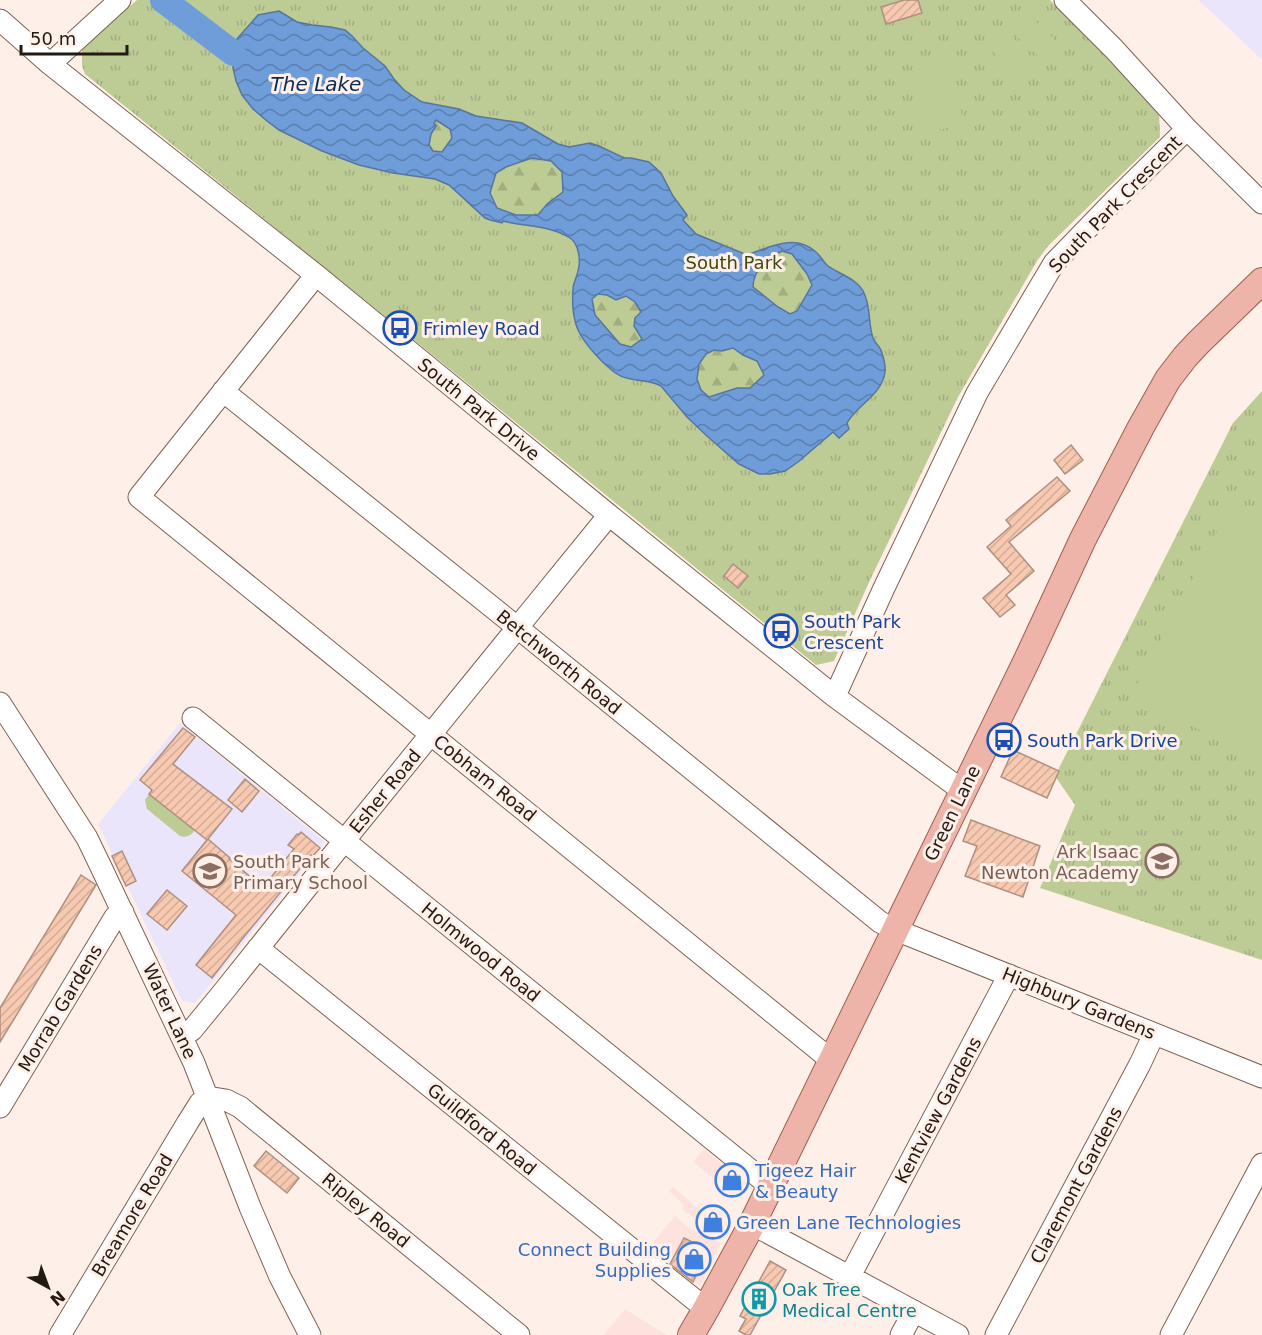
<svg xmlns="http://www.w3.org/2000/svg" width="1262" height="1335" font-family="'DejaVu Sans',sans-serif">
	<defs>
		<pattern id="grass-tufts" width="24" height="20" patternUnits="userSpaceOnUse" patternTransform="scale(1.5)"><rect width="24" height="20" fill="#bdcb95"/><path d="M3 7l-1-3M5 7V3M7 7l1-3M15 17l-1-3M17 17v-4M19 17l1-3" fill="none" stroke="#a2ae80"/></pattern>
		<pattern id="forest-firs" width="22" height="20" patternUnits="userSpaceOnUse" patternTransform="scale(1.5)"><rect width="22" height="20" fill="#bdcb95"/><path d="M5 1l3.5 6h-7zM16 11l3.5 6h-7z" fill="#a2ae80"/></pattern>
		<pattern id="water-waves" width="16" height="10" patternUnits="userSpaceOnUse" patternTransform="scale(1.5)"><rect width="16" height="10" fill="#6e9dd9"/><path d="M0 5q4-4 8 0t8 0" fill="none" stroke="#5a7faf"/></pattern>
		<pattern id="building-hatch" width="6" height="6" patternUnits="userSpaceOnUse" patternTransform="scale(1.5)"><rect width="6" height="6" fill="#f7c9b1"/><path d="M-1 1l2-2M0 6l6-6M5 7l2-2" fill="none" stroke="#d4ac97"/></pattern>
	</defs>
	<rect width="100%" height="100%" fill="#fef0e9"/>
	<path fill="#fde2de" d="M704,1149L749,1186L745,1194L713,1178L693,1162Z
		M673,1187L698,1208L730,1224L726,1235L694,1218L682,1209L684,1205L669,1191Z
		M675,1216L689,1228L721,1243L700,1286L650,1246Z
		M625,1309L666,1335H604Z"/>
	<path fill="#ebe5fb" d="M1198,0H1262V60L1219,19Z
		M180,723L325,842L195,1003L182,1001L98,824Z"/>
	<path fill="url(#grass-tufts)" d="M137,0H1050L1159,111L1160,137L1048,246L1037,261L958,397L870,580L834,661L816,665L85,74L82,66V48Z
		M1262,391V960L1040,888L1075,805L1055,776L1233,423Z
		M149,794L195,830C191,836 186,838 180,836L147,809L145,800Z"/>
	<path fill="url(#forest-firs)" d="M436,120L450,129L452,138L443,152L433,151L429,145L431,134L436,126L434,123Z
		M532,158L551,160L562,172L563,192L547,204L538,215H516L496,208L490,193L496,173L506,167Z
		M782,251L792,254L807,274L812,285L797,311L790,314L778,308L753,287C753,270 768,258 782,251Z
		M598,293L607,295L616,300L626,296C645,309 642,318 643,339L631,347L620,344L595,315L592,298Z
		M733,348L743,355L757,361L765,375L750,388H737L709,397L701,391L697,379L699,364L705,354L714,350L722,351Z"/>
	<path fill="#bdcb95" d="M846,0H888L850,12Z
		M1029,15L1065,50L1049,66L1012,32Z
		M1007,32L1042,67L1026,84L990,49Z
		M949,61L964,124L922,134L907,72Z
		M1232,504L1262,520V751L1257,760L1132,694Z"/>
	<path fill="url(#water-waves)" stroke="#58759e" stroke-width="1.5" fill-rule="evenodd" d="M279,11L297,22L312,25L331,27L345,30L352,36L363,48L385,66L394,79L404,90L422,102L459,109L476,116L522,123L558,144L569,147L590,143L599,146L624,158H631L649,162L661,173L673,196L687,215L683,220L696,234L747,255C770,247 795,233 816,252C821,256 823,262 828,266C839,274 858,279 864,293C871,307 868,324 873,338C875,343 879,346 881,350C883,356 886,366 885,372C882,395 857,405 847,423L849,429L839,438L833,432L798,462L785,471L770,474H759L739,464L707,436L687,417L661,386C648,378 630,383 617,374C604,365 585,345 578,330C573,318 572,302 573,289C573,283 577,277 578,271C581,261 579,244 570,238C550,225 525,227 503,221L502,223L490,220L485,218L449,185L435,179L393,173L359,165L322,151L279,130L267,121L253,109L242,95L236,81L233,68V53L235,41L258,15ZM436,120L450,129L452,138L442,152L433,151L429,145L431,134L436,126L434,123ZM532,158L551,161L562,172L563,192L547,204L538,215H516L497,208L490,193L496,173L506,167ZM782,251L792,254L807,274L812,285L797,311L790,314L778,307L753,287C753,270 768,258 782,251ZM598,294L607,295L616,300L626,296L635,302L641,312L635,318L634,326L642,339L631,347L620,344L595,315L592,299ZM733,348L743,355L757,361L764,375L750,388H737L709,397L701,390L697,379L699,364L706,354L714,350L722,351Z"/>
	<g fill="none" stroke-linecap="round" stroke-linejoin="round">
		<path stroke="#6e9dd9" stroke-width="26" d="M163,0L233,53"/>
	</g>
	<path fill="url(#building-hatch)" stroke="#af8f7f" stroke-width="1.5" d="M904,0H918L922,13L886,24L881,7Z
		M1071,445L1083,460L1065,474L1054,460Z
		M1057,477L1070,491L1009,542L1034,571L1006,595L1015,605L1000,617L983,598L1011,574L987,547L1011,526L1006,520Z
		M733,564L748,576L738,588L724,576Z
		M183,728L195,737L173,764L232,809L208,839L230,858L229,859L253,879L254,877L264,886L294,849L288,845L297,834L298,835L301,832L320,848L312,857L311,855L243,938L212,978L196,965L236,915L182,871L207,840L149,794L152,790L140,780Z
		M1013,750L1059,771L1047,798L1001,777Z
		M245,779L259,791L242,812L228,800Z
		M971,820L1040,846L1023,897L965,876L977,846L963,841Z
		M122,851L136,881L126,886L112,856Z
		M81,875L96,885L0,1042V1008Z
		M167,890L187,906L167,930L147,914Z
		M266,1151L299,1178L287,1193L254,1166Z
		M684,1238L708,1250L693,1282L670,1264Z
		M770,1261L786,1270L750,1335H746L739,1331L746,1319L740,1316Z"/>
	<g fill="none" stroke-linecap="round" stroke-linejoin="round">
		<g stroke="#7f6152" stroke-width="23">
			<path id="minor" d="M1065,0L1114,49L1187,129L1262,203
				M0,20L50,64L316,275L609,515L834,696L963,791
				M50,64L120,0
				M316,275L139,497L831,1060
				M223,391L518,628L880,922L896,930L1262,1077
				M834,696L839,687L884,588L977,393L1054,263L1114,201L1187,129
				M0,703L87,838L101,867L194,1063L250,1207L280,1277L310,1335
				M193,718L770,1186
				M258,948L706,1309
				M182,1037L192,1030L224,991L344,841L609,515
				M207,1097L226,1100L240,1107L519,1335
				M0,1107L115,917L123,912
				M752,1224L958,1335
				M850,1276L1009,975
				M60,1335L188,1122L200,1103L207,1097
				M901,1335L914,1311
				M996,1335L1140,1064L1154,1034
				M1171,1335L1262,1164"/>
		</g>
		<g stroke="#a05d4f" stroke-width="28">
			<path id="major" d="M691,1335L706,1309L752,1224L1026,662L1083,539L1141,427L1168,379L1185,357L1198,343L1262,281"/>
		</g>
		<use href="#minor" stroke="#fff" stroke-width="21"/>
		<use href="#major" stroke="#eeb3a9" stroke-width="26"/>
	</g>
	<defs>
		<g id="bus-ring" transform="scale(1.725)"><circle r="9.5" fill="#fef0e9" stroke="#1a4fb4" stroke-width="1.5"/><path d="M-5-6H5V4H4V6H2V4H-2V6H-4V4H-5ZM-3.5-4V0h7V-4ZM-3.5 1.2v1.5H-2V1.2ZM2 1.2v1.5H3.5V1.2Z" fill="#1a4fb4"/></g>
		<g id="school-ring" transform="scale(1.725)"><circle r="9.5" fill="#fef0e9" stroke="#8d6e63" stroke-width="1.5"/><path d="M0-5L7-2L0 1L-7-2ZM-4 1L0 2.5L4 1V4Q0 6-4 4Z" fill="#8d6e63"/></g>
		<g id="shop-ring" transform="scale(1.725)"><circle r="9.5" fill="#fef0e9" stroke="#3f7fe0" stroke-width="1.5"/><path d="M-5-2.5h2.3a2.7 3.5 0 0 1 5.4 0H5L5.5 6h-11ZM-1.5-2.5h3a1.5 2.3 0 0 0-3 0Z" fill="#3f7fe0"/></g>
		<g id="building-ring" transform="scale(1.725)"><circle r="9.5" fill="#fef0e9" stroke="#0f9aa8" stroke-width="1.5"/><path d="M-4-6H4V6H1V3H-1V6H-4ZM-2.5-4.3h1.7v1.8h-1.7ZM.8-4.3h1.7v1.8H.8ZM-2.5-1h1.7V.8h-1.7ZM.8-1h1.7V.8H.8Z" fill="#0f9aa8"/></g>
	</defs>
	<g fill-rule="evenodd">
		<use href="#bus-ring" x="400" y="328"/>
		<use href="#bus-ring" x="781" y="631"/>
		<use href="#bus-ring" x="1004" y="740"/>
		<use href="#school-ring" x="1162" y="861"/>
		<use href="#school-ring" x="210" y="871"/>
		<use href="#shop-ring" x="732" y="1180"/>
		<use href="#shop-ring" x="713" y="1222"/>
		<use href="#shop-ring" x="694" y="1259"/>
		<use href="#building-ring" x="759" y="1299"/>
	</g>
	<g text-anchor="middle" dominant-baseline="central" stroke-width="6" stroke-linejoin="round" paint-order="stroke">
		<g font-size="18" fill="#251913" stroke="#fef0e9">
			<text transform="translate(1115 204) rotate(-46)">South Park Crescent</text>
			<text transform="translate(479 409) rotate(39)">South Park Drive</text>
			<text transform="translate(559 662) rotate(39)">Betchworth Road</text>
			<text transform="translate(485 778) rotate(39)">Cobham Road</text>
			<text transform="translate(385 791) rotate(-51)">Esher Road</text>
			<text transform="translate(952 813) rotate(-64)">Green Lane</text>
			<text transform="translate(481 952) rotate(39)">Holmwood Road</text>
			<text transform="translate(1079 1003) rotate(22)">Highbury Gardens</text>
			<text transform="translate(60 1008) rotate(-59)">Morrab Gardens</text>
			<text transform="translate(170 1011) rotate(65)">Water Lane</text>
			<text transform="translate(938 1110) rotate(-62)">Kentview Gardens</text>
			<text transform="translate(482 1129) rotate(39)">Guildford Road</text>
			<text transform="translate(1076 1185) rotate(-62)">Claremont Gardens</text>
			<text transform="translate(366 1210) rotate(39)">Ripley Road</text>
			<text transform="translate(132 1215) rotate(-59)">Breamore Road</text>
		</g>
		<g font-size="18" fill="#3d480f" stroke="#fef0e9">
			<text x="734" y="262">South Park</text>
		</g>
		<g font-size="18" fill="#164399" stroke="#fef0e9" text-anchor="start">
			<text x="423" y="328">Frimley Road</text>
			<text x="804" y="621">South Park<tspan x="804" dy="21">Crescent</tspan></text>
			<text x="1027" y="740">South Park Drive</text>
		</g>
		<g font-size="18" fill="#785e54" stroke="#fef0e9" text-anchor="end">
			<text x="1139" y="851">Ark Isaac<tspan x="1139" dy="21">Newton Academy</tspan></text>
			<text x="233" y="861" text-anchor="start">South Park<tspan x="233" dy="21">Primary School</tspan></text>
		</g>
		<g font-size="18" fill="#366cbe" stroke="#fef0e9" text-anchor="start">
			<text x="755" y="1170">Tigeez Hair<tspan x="755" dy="21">&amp; Beauty</tspan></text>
			<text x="736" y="1222">Green Lane Technologies</text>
			<text x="671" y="1249" text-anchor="end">Connect Building<tspan x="671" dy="21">Supplies</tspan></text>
		</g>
		<g font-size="18" fill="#0d838f" stroke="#fef0e9" text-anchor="start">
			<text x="782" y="1289">Oak Tree<tspan x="782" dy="21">Medical Centre</tspan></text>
		</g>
		<g font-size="20" font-style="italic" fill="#092a51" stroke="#fef0e9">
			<text x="316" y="84">The Lake</text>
		</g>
	</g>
	<g transform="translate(48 1287) rotate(139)" stroke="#fef0e9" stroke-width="4.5" paint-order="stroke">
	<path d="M0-4.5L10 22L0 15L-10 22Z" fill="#251913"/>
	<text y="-9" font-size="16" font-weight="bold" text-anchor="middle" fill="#251913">N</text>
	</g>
	<path d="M21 45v9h106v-9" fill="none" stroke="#251913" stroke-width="3"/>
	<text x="30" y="45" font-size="18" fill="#251913" stroke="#fef0e9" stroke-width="4.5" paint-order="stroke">50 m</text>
</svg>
